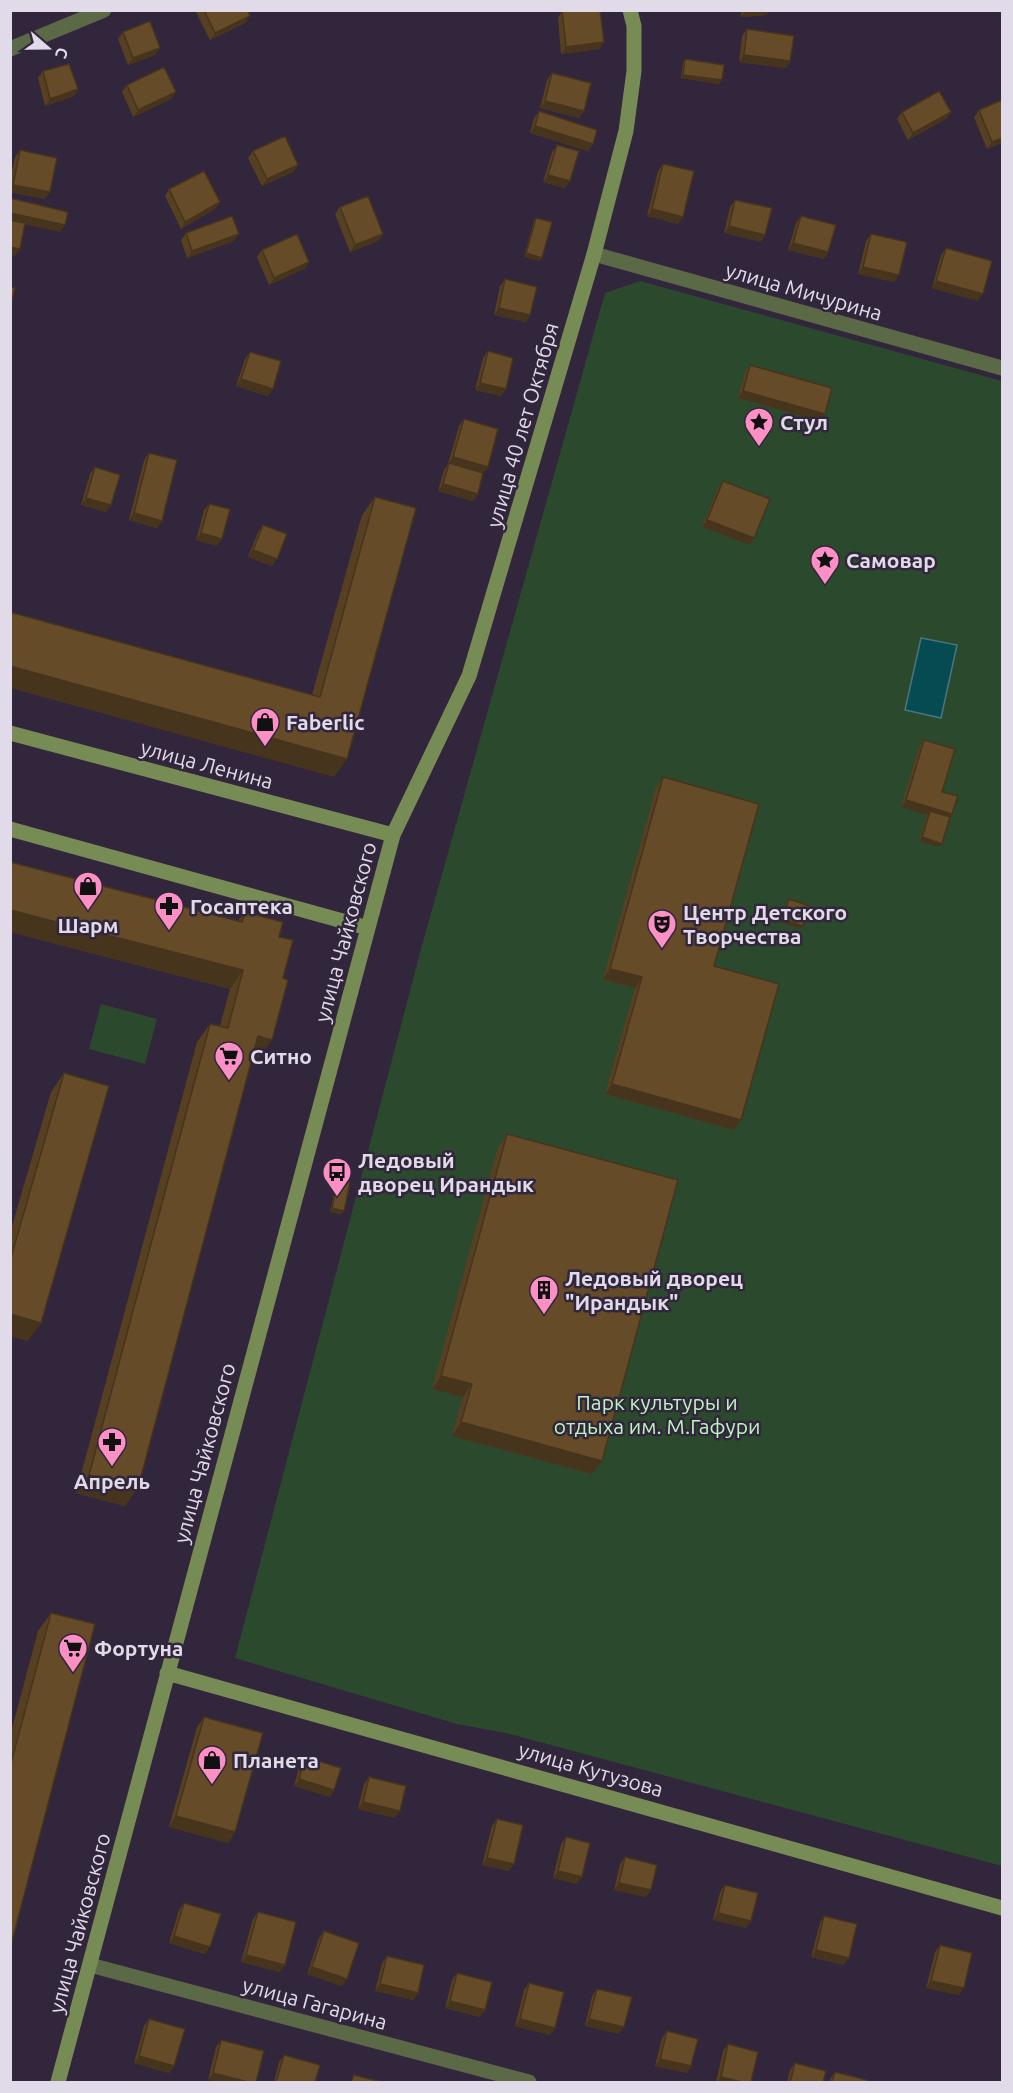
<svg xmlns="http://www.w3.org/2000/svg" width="1013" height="2093" font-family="Ubuntu,sans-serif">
	<rect width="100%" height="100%" fill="#31263b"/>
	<path fill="#2b4a2d" d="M640,281L1002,381V1866L506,1733L457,1724L235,1658L421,949L605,293Z
		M101,1004L157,1019L145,1064L89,1049Z"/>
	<path fill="#064a52" stroke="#48757f" stroke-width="1.5" d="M921,638L957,645L941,718L905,710Z"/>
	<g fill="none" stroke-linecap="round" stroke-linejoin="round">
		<path stroke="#5c6947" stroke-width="15" d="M594,254L1002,368
			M90,1965L529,2082"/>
		<path stroke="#5c6947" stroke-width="15" d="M10,49L104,10"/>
		<path stroke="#778c54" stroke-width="15" d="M10,733L393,835
			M10,829L368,928
			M167,1673L1002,1908
			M58,2082L393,835L469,676L594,254L626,131L634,71V26L630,10"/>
	</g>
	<path fill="#574022" d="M195,10H247L250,16L245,23L210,40Z
		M741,10H770L766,15L741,17Z
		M562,11L604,42L599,49L561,54L558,18Z
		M747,29L790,61L786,68L739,62L742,36Z
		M123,32L160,48L155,55L128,65L118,39Z
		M685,59L722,80L719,84L681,78L683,62Z
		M43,71L78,89L74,96L45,106L38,78Z
		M552,73L584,111L579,118L540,108L547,80Z
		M127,85L176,92L171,99L133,117L122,92Z
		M979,110L1002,143L987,149L974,117Z
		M539,111L593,144L588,151L530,133L534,118Z
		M902,112H951L946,119L908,140L897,119Z
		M557,145L565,188L543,182L552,152Z
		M20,150L45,199L10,192V179L15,157Z
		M253,151L298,165L293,172L262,186L248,158Z
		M663,164L678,224L647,216L658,171Z
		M169,189L216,208L181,229L165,196Z
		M735,200L765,235L761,242L724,233L730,207Z
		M340,207L383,234L378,241L350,252L335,214Z
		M801,216L828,252L824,259L788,250L796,223Z
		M536,218L540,261L524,257L534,221Z
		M186,233L234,241L187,258L181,240Z
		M871,234L894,282L858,274L866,241Z
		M946,248L978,301L932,288L941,255Z
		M262,250L309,262L304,269L269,285L257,257Z
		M505,279L530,315L526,322L494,315L500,286Z
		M488,351L501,396L475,390L483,358Z
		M250,352L268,396L236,386L245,359Z
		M750,365L825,414L820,421L738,398L745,372Z
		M464,419L488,467L483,473L478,494L473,501L438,491L444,470L448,464L459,426Z
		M149,453L162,521L157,528L129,520L144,460Z
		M95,467L106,512L81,505L90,474Z
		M723,481L754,538L750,545L702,527L718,488Z
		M375,497L334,777L312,695L362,515Z
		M209,504L217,546L196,540L204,510Z
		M263,525L272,566L248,557L258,532Z
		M924,740L942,792L952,814L950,818L939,847L919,841L927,815L901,807L919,747Z
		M663,777L714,966L741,1120L734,1130L605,1094L635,988L603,979L656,787Z
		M10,862L238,921L245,912L279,937L259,1058L252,1057L125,1506L76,1493L197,1042L210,1024L220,1026L230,989L10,932Z
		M789,899L800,929L780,922L787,902Z
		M64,1073L28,1341L10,1336V1233L51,1092Z
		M507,1134L592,1474L452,1436L463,1397L432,1389L498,1147Z
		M338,1180L344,1211L341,1214L330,1212L336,1184Z
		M51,1613L10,1949V1736L38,1631Z
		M204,1717L235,1832L228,1843L169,1827L197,1727Z
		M305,1757L334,1790L330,1797L294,1786L300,1764Z
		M369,1777L395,1818L358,1809L364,1784Z
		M497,1819L509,1871L482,1865L492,1826Z
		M566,1837L577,1884L553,1878L561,1844Z
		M625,1857L646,1897L614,1890L620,1864Z
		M725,1885L746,1928L713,1920L720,1892Z
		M184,1903L205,1954L169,1943L179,1910Z
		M258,1912L280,1972L241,1962L253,1919Z
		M824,1916L844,1965L811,1957L820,1923Z
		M324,1931L342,1986L307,1974L319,1938Z
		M940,1945L959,1995L926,1988L935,1952Z
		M387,1956L418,1993L413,2000L375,1991L382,1963Z
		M457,1973L480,2017L445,2008L452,1980Z
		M529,1983L555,2028L550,2035L515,2026L524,1990Z
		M597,1989L619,2034L585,2026L592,1996Z
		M149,2019L174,2066L169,2073L134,2063L144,2026Z
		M667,2031L691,2066L687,2073L655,2066L662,2038Z
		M221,2040L264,2051L208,2080L216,2047Z
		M728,2044L751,2082H716L723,2051Z
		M284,2055L315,2082H274L279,2062Z
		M795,2063L823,2082H787L790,2070Z
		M835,2072L867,2082H829L830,2079Z"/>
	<path fill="#47341c" d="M746,10H770L766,15L741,17Z
		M250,16L245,23L210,40L215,33Z
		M604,42L599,49L561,54L566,47Z
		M160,48L155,55L128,65L133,58Z
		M744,55L790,61L786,68L739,62Z
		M683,75L722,80L719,84L681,78Z
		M78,89L74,96L45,106L50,99Z
		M176,92L171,99L133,117L138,110Z
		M545,101L584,111L579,118L540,108Z
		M951,112L946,119L908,140L913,133Z
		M535,126L593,144L588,151L530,133Z
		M1002,138V143L987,149L992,142Z
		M298,165L293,172L262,186L267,179Z
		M548,175L570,181L565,188L543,182Z
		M13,185L50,192L45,199L10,192V188Z
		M220,202L216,208L181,229L185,222Z
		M652,209L683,217L678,224L647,216Z
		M10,213L65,225L60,232L10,221Z
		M729,226L765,235L761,242L724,233Z
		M239,234L234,241L187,258L192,251Z
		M383,234L378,241L350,252L355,245Z
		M793,243L828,252L824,259L788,250Z
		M10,247L20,249L15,256L10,255Z
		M526,253L542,258L540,261L524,257Z
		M309,262L304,269L269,285L274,278Z
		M863,267L899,275L894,282L858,274Z
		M936,281L983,294L978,301L932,288Z
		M499,308L530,315L526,322L494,315Z
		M241,379L273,389L268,396L236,386Z
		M480,383L506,389L501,396L475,390Z
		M743,391L825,414L820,421L738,398Z
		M453,457L488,467L483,474L448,464Z
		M443,484L478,494L473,501L438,491Z
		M86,498L111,505L106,512L81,505Z
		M134,513L162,521L157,528L129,520Z
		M707,520L754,538L750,545L702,527Z
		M201,533L222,539L217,546L196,540Z
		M253,550L277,559L272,566L248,557Z
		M10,666L347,759L334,777L10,688Z
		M906,800L952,814L947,821L930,811L927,815L901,807Z
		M922,837L942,844L939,847L919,841Z
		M10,910L243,970L230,989L10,932Z
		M782,919L803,926L800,929L780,922Z
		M610,969L642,977L635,988L603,979Z
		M258,1036L272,1040L259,1058L245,1055Z
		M612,1084L741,1120L734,1130L605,1094Z
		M332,1208L344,1211L341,1214L330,1212Z
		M10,1314L41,1323L28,1341L10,1336Z
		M441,1376L472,1384L463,1397L432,1389Z
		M461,1422L602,1461L592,1474L452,1436Z
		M89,1475L138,1488L125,1506L76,1493Z
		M299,1779L334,1790L330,1797L294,1786Z
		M363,1802L400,1811L395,1818L358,1809Z
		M176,1816L235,1832L228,1843L169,1827Z
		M487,1858L514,1864L509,1871L482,1865Z
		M558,1871L582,1877L577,1884L553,1878Z
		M619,1883L651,1890L646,1897L614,1890Z
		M718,1913L751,1921L746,1928L713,1920Z
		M174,1936L210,1947L205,1954L169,1943Z
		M816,1950L849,1958L844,1965L811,1957Z
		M246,1955L285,1965L280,1972L241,1962Z
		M312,1967L347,1979L342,1986L307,1974Z
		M931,1981L964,1988L959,1995L926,1988Z
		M380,1984L418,1993L413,2000L375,1991Z
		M450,2001L485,2010L480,2017L445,2008Z
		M520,2019L555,2028L550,2035L515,2026Z
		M589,2019L624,2027L619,2034L585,2026Z
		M139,2056L174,2066L169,2073L134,2063Z
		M660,2059L691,2066L687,2073L655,2066Z
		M213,2073L248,2082H216L208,2080Z
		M721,2077L742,2082H717Z"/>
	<path fill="#654b28" stroke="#47341c" stroke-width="1.5" d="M204,10H247L250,16L215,33Z
		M600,10L604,42L566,47L562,11Z
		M150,21L160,48L133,58L123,32Z
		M747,29L794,36L790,61L744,55Z
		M685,59L724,65L722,80L683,75Z
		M69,64L78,89L50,99L43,71Z
		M164,67L176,92L138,110L127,85Z
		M552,73L591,83L584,111L545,101Z
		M939,91L951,112L913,133L902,112Z
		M1002,100V138L992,142L979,110Z
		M539,111L597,130L593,144L535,126Z
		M285,136L298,165L267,179L253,151Z
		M557,145L579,151L570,181L548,175Z
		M20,150L57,158L50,192L13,185Z
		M663,164L694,171L683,217L652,209Z
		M204,171L220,202L185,222L169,189Z
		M368,196L383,234L355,245L340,207Z
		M10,198L68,212L65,225L10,213Z
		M735,200L772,208L765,235L729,226Z
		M232,216L239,234L192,251L186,233Z
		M801,216L836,225L828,252L793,243Z
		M536,218L552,222L542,258L526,253Z
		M10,220L25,223L20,249L10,247Z
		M297,234L309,262L274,278L262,250Z
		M871,234L907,242L899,275L863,267Z
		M946,248L992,261L983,294L936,281Z
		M505,279L537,287L530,315L499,308Z
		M10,287L15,288L10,308Z
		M488,351L513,358L506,389L480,383Z
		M250,352L281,361L273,389L241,379Z
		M750,365L832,388L825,414L743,391Z
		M464,419L498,429L488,467L453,457Z
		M149,453L177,460L162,521L134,513Z
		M449,463L483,473L478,494L443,484Z
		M95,467L120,475L111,505L86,498Z
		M723,481L770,499L754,538L707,520Z
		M375,497L416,508L347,759L10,666V612L320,697Z
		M209,504L230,509L222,539L201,533Z
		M263,525L287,534L277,559L253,550Z
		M924,740L955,749L942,792L958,796L952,814L906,800Z
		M663,777L759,804L714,966L779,984L741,1120L612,1084L642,977L610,969Z
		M930,811L950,817L942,844L922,837Z
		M10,862L242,922L245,912L283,922L279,937L293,940L283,978L288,980L272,1040L258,1036L138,1488L89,1475L210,1024L228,1028L243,970L10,910Z
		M789,899L810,906L803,926L782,919Z
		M64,1073L109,1086L41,1323L10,1314V1261Z
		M507,1134L678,1180L602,1461L461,1422L472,1384L441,1376Z
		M338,1180L350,1183L344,1211L332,1208Z
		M51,1613L95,1624L10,1949V1767Z
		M204,1717L263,1733L235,1832L176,1816Z
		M305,1757L341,1768L334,1790L299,1779Z
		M369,1777L406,1786L400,1811L363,1802Z
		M497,1819L523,1825L514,1864L487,1858Z
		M566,1837L590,1843L582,1877L558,1871Z
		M625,1857L657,1865L651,1890L619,1883Z
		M725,1885L758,1893L751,1921L718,1913Z
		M184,1903L221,1914L210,1947L174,1936Z
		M258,1912L296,1922L285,1965L246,1955Z
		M824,1916L857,1924L849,1958L816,1950Z
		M324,1931L359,1943L347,1979L312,1967Z
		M940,1945L972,1953L964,1988L931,1981Z
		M387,1956L424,1965L418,1993L380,1984Z
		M457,1973L492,1982L485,2010L450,2001Z
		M529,1983L564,1992L555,2028L520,2019Z
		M597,1989L632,1997L624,2027L589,2019Z
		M149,2019L185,2029L174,2066L139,2056Z
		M667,2031L698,2039L691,2066L660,2059Z
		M221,2040L264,2051L256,2082H248L213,2073Z
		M728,2044L758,2052L751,2082H742L721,2077Z
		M284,2055L320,2065L315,2082H276Z
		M795,2063L826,2071L823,2082H790Z
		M835,2072L867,2080V2082H832Z
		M354,2075L382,2082H351Z"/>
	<defs>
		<g id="sight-pin" transform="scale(1.5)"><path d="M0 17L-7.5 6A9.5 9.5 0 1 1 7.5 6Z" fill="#fc8fc3" stroke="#31263b"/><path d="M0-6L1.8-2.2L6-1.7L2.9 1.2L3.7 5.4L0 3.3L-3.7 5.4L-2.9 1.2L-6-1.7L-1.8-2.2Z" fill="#111"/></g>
		<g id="shop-pin" transform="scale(1.5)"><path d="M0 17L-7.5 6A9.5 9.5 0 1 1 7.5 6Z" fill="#fc8fc3" stroke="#31263b"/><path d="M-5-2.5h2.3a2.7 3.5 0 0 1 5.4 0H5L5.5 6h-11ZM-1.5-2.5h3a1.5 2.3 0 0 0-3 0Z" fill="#111"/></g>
		<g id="pharmacy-pin" transform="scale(1.5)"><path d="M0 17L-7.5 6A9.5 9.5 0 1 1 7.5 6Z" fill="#fc8fc3" stroke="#31263b"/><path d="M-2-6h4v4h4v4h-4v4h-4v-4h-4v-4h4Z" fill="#111"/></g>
		<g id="theatre-pin" transform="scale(1.5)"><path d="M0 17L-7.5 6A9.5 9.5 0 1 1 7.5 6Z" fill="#fc8fc3" stroke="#31263b"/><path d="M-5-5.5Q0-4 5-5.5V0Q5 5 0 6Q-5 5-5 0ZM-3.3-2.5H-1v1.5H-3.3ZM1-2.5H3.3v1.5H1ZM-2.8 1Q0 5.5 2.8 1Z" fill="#111"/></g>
		<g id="supermarket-pin" transform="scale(1.5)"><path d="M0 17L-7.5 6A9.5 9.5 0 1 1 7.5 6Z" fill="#fc8fc3" stroke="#31263b"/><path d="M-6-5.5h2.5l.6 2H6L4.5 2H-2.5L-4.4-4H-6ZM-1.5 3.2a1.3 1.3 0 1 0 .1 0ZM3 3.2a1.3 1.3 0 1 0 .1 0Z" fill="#111"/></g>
		<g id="bus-pin" transform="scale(1.5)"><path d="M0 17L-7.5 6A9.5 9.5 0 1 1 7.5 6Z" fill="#fc8fc3" stroke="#31263b"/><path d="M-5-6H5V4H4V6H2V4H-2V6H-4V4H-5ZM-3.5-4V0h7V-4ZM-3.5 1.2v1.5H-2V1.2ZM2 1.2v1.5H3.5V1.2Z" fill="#111"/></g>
		<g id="building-pin" transform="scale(1.5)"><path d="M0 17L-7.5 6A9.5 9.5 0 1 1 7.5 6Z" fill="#fc8fc3" stroke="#31263b"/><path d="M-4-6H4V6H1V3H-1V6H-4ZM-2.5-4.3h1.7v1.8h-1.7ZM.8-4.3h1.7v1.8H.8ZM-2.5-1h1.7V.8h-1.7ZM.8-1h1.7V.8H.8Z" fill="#111"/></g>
	</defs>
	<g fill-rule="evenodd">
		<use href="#sight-pin" x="759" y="422"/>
		<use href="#sight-pin" x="825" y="560"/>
		<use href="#shop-pin" x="265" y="722"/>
		<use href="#shop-pin" x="88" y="886"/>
		<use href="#pharmacy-pin" x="169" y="906"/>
		<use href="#theatre-pin" x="662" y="924"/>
		<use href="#supermarket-pin" x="229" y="1056"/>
		<use href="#bus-pin" x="337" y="1172"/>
		<use href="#building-pin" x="544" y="1290"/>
		<use href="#pharmacy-pin" x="112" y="1442"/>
		<use href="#supermarket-pin" x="73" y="1648"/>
		<use href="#shop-pin" x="212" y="1760"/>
	</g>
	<g text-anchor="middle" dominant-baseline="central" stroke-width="5" stroke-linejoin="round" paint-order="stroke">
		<g font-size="21" fill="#e1dae8" stroke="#31263b">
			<text transform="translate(804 291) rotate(16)">улица Мичурина</text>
			<text transform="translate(522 425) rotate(-74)">улица 40 лет Октября</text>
			<text transform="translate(207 764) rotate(15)">улица Ленина</text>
			<text transform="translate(345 932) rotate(-75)">улица Чайковского</text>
			<text transform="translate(204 1453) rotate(-75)">улица Чайковского</text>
			<text transform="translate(591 1769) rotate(16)">улица Кутузова</text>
			<text transform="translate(79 1923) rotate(-75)">улица Чайковского</text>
			<text transform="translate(315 2003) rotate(15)">улица Гагарина</text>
		</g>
		<g font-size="21" font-weight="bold" fill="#e1dae8" stroke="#31263b" text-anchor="start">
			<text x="780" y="422">Стул</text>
			<text x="846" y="560">Самовар</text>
			<text x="286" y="722">Faberlic</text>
			<text x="190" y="906">Госаптека</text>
			<text x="683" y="912">Центр Детского<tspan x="683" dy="24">Творчества</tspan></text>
			<text x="88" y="925" text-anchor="middle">Шарм</text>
			<text x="250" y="1056">Ситно</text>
			<text x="358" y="1160">Ледовый<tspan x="358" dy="24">дворец Ирандык</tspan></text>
			<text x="565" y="1278">Ледовый дворец<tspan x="565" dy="24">"Ирандык"</tspan></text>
			<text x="112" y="1481" text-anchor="middle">Апрель</text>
			<text x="94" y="1648">Фортуна</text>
			<text x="233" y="1760">Планета</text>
		</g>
		<g font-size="21" fill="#bdf5c0" stroke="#31263b">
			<text x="657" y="1402">Парк культуры и<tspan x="657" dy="24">отдыха им. М.Гафури</tspan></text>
		</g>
	</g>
	<rect width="1013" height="2093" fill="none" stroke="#e1dae8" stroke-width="24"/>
	<g transform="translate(48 48) rotate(110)" stroke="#31263b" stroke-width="4.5" paint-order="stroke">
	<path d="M0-4.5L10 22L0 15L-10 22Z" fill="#e1dae8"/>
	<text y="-9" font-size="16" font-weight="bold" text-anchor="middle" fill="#e1dae8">С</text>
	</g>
</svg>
